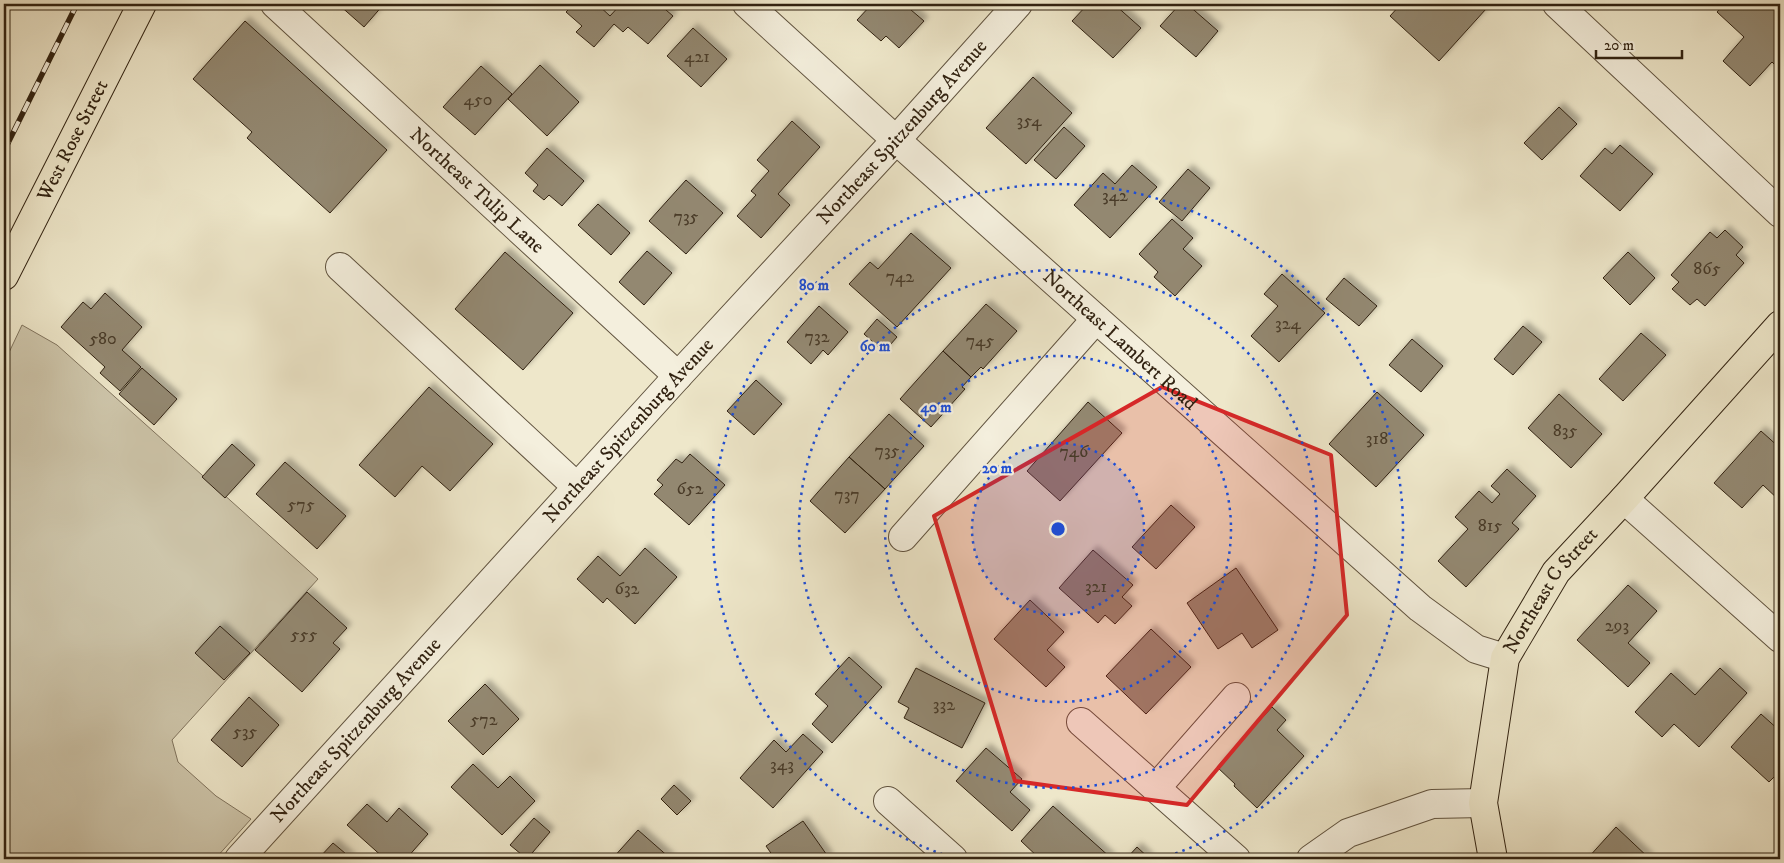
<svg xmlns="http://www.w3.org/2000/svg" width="1784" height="863" font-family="'IM FELL DW Pica',serif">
	<defs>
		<filter id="shadow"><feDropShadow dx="4.5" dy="-4.5" stdDeviation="2.5" flood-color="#0004"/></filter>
	</defs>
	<rect width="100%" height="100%" fill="#eee7ca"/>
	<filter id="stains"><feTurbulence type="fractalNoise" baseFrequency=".004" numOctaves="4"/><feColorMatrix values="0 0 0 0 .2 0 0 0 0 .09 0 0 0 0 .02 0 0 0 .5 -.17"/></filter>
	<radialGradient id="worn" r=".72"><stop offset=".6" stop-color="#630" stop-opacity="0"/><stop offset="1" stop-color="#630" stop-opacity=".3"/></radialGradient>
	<path fill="#cec6ab" stroke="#80745e" d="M22,325L57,345L318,579L172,740L178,762L216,796L251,819L215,859H4V363Z"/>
	<path fill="#938871" stroke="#312211" filter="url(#shadow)" d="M338,4H384L364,27Z
		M574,4H597L610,16L621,4H659L673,16L648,44L628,27L623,32L614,24L594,47L576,32L582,26L566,12Z
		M872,4H904L924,21L899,48L886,36L881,41L857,20Z
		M1088,4H1114L1141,28L1113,58L1072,21Z
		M1180,4H1187L1218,31L1196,57L1160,26Z
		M1401,4H1480L1486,9L1439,61L1390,16Z
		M1724,4H1769L1780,14V70L1772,62L1750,86L1723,61L1744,37L1717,12Z
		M245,21L387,150L330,213L247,138L252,132L193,79Z
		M693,28L727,59L701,87L667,56Z
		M540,65L579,102L547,136L508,99Z
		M481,66L512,94L475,135L443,107Z
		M1033,77L1072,113L1026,164L986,128Z
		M1559,107L1577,124L1542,160L1524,143Z
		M792,121L820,147L778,194L790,205L761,238L737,216L756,195L751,191L769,171L757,160Z
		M1064,127L1085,146L1056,179L1034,160Z
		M1620,145L1653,174L1620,211L1580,176L1605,148L1612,154Z
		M547,148L584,181L562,206L549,195L544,200L533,191L538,185L525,173Z
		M1132,165L1157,187L1110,238L1074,205L1103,173L1115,184Z
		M1188,169L1210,188L1182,221L1159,202Z
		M686,180L723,213L686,254L649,221Z
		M598,204L630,233L611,255L578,225Z
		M1172,219L1193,238L1183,249L1202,266L1175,296L1154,277L1158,272L1139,254Z
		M1725,230L1743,247L1736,255L1744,263L1705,306L1697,299L1690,305L1672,289L1679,282L1671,275L1710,232L1717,238Z
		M911,233L951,268L897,327L849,284L870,262L878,269Z
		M647,251L672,273L644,305L619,282Z
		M505,252L573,313L523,370L455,309Z
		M1628,252L1655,278L1630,305L1603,278Z
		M1282,274L1325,313L1279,362L1251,336L1278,306L1264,294Z
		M1344,278L1377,306L1359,326L1326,299Z
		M105,293L142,327L122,350L141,367L120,391L100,373L105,367L61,327L83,302L91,309Z
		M986,304L1017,331L983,369L981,367L971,377L943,351Z
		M819,306L848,332L828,355L823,350L811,364L787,342Z
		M877,319L897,337L884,352L864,334Z
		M1523,326L1542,342L1513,375L1494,359Z
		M1641,333L1666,355L1623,401L1599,379Z
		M1412,339L1443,366L1421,392L1389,365Z
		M943,351L971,377L962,387L965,389L931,427L900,399Z
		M142,368L177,399L154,425L119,394Z
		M756,380L782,404L754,435L727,411Z
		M429,387L493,444L450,491L422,466L395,497L359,465Z
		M1377,392L1424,435L1376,487L1329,444Z
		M1559,394L1602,434L1571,468L1528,428Z
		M1088,402L1122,433L1060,501L1027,471Z
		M889,414L924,446L885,489L849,457Z
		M1761,431L1780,448V501L1763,485L1742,508L1714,483Z
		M232,444L255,465L225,498L202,477Z
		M690,454L725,485L689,525L654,494L663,485L657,480L676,459L682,463Z
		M849,457L885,489L845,533L810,501Z
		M285,462L346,516L317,549L256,494Z
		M1507,469L1536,496L1512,523L1519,529L1466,587L1438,561L1468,529L1455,517L1479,491L1492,503L1500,494L1491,486Z
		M1171,505L1195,527L1156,569L1132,547Z
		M645,548L677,577L635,624L607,598L603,603L577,579L598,556L620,576Z
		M1093,550L1133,585L1122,597L1132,606L1115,624L1105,615L1098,623L1059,588Z
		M1236,568L1278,630L1252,648L1242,633L1218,649L1187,603Z
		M1628,585L1657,611L1628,643L1650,663L1628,687L1577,640Z
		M307,592L347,628L333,643L340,649L302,692L255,650Z
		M1030,600L1064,632L1047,650L1065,667L1046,687L994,639Z
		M220,626L250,653L224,680L195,653Z
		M1151,629L1191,667L1146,714L1106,676Z
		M849,657L882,687L832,743L812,724L828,706L815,694Z
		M916,668L985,703L962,748L904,718L909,708L898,702Z
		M1720,668L1747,693L1699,747L1674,724L1662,737L1635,712L1671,673L1695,695Z
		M485,684L519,719L483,755L448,721Z
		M249,697L279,725L242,767L211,740Z
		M1272,707L1286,720L1277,730L1304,756L1257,808L1234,786L1235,784L1217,767Z
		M1761,714L1780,731V781L1775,776L1769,782L1731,747Z
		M803,734L823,752L773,808L740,778L774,740L786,752Z
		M986,748L1022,779L1010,792L1030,810L1012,831L956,781Z
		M473,764L498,788L510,776L535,801L502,835L451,787Z
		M674,785L691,801L677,815L661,799Z
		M367,804L387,822L399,808L428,834L406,859H385L347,825Z
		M1053,806L1111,858L1110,859H1040L1021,841Z
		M534,818L550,832L527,859L510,845Z
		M803,821L829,858L827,859H775L766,846Z
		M1616,827L1650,859H1587Z
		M638,830L671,859H612Z
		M333,843L352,859H318Z
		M1137,847L1150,859H1126Z"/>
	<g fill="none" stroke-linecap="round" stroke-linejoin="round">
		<g stroke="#60533f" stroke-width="30">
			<g id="minor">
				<path id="s1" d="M275,4L678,376"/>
				<path id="s2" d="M747,4L896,140L1420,608L1476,649L1505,658"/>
				<path d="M1557,4L1780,213"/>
				<path d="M340,267L577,487"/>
				<path d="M1624,499L1780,638"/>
				<path d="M903,537L1096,319"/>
				<path d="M1081,722L1236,859"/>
				<path d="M1156,788L1236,697"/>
				<path d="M888,801L953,859"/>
				<path id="s3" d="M239,859L678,376L896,140L1018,4"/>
				<path d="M1311,859L1348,833L1432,804L1483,803"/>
			</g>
		</g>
		<g stroke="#312211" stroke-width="30">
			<g id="major">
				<path id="s4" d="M4,276L142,4"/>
				<path id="s5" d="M1493,859L1483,803L1505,658L1556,572L1624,499L1780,325"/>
			</g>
		</g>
		<use href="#minor" stroke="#f4efdd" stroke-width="28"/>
		<use href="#major" stroke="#eee7ca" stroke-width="28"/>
		<g stroke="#312211" stroke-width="5.5">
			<path id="rail" d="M4,151L77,4"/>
		</g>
		<use href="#rail" stroke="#f4efdd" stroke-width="4" stroke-dasharray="11" stroke-linecap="butt"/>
	</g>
	<path fill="#d62828" fill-opacity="0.2" stroke="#d62828" stroke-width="4" stroke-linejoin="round" d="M1162,387L1331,455L1347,615L1187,805L1015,781L934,516Z"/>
	<circle cx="1058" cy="529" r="86" fill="#1d4ed8" fill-opacity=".12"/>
	<g fill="none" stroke="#1d4ed8" stroke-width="2.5" stroke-dasharray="2.5 5">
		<circle cx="1058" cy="529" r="86"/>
		<circle cx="1058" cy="529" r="173"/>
		<circle cx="1058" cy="529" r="259"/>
		<path d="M957 859A345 345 0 1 1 1159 859"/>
	</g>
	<g text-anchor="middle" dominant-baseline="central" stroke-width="4.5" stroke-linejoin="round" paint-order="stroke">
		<g font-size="18" fill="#4a3c29">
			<text x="697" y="57">421</text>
			<text x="478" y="100">450</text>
			<text x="1029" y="121">354</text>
			<text x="1115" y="196">342</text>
			<text x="686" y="217">735</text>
			<text x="1707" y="269">865</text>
			<text x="900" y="277">742</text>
			<text x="1288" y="324">324</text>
			<text x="817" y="337">732</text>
			<text x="103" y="339">580</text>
			<text x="980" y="341">745</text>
			<text x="1565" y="431">835</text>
			<text x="1377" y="439">318</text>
			<text x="887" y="451">735</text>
			<text x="1074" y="452">746</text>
			<text x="690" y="489">652</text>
			<text x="847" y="495">737</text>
			<text x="301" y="505">575</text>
			<text x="1490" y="526">815</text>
			<text x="1096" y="587">321</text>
			<text x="627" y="589">632</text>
			<text x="1617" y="626">293</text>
			<text x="304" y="635">555</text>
			<text x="944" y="705">332</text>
			<text x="484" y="720">572</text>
			<text x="245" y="732">535</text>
			<text x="782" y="765">343</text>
		</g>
		<g font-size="20" fill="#312211" stroke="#f4efdd">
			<text stroke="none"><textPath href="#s3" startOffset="984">Northeast Spitzenburg Avenue</textPath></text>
			<text stroke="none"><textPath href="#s4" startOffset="152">West Rose Street</textPath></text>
			<text stroke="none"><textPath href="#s1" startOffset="275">Northeast Tulip Lane</textPath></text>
			<text stroke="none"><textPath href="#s2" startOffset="502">Northeast Lambert Road</textPath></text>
			<text stroke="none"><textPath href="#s3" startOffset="579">Northeast Spitzenburg Avenue</textPath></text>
			<text stroke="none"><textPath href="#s5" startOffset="285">Northeast C Street</textPath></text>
			<text stroke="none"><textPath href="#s3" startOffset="174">Northeast Spitzenburg Avenue</textPath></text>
		</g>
	</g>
	<circle cx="1058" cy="529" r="8" fill="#1d4ed8" stroke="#f4efdd" stroke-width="2.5"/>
	<g font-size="15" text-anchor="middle" font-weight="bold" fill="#1d4ed8" stroke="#f4efdd" stroke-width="4.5" stroke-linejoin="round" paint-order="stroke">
		<text x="814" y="290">80 m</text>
		<text x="875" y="351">60 m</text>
		<text x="936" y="412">40 m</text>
		<text x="997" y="473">20 m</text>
	</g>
	<rect width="1784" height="863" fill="none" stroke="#eee7ca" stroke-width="20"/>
	<rect x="5" y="5" width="1774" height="853" fill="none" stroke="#312211" stroke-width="2.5"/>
	<rect x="10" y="10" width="1764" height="843" fill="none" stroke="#312211"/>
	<path d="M1596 50v8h86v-8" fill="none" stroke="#312211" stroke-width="2.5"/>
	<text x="1604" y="50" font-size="15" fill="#312211" stroke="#f4efdd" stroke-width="4" paint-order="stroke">20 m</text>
	<rect width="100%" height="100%" filter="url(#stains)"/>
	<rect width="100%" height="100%" fill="url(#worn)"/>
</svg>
